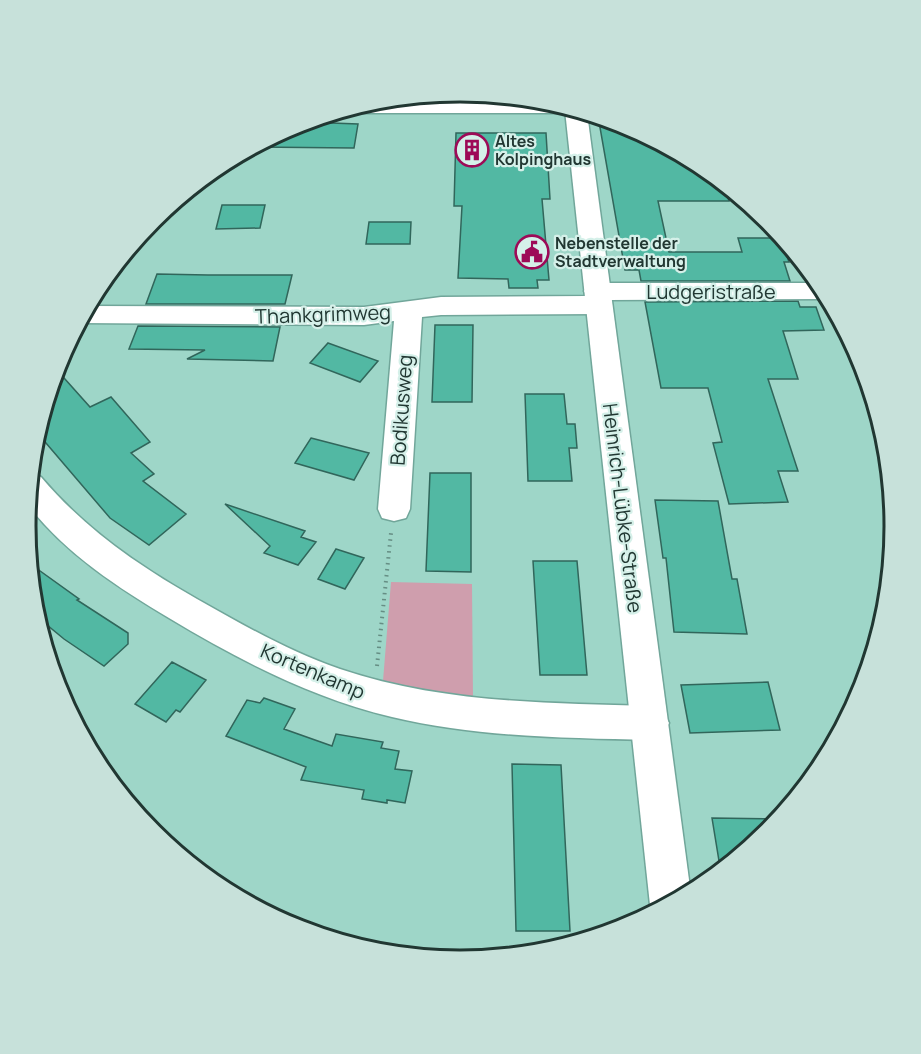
<svg xmlns="http://www.w3.org/2000/svg" width="921" height="1054" font-family="Manrope,sans-serif">
	<rect width="100%" height="100%" fill="#9ed6c8"/>
	<path fill="#cf9ead" d="M391,582L472,584L473,700L383,681Z"/>
	<path fill="#52b8a3" stroke="#31665b" stroke-width="1.5" d="M598,116L627,125L702,166L724,183L729,201H658L669,252H742L738,238H781L789,262H784L790,281H641L639,270H625Z
		M304,122L358,124L354,148L254,147Z
		M456,133H546L550,199H542L549,280H537L538,288H509L508,279L458,278L462,206H454Z
		M222,205H265L260,228L216,229Z
		M369,222H411L410,244H366Z
		M157,274L208,275H292L285,304H146Z
		M798,301L800,307H816L824,330L783,331L798,379H768L798,471H778L788,502L729,504L713,443L722,442L708,388H661L645,302Z
		M435,325H473L472,402H432Z
		M138,326L280,327L273,361L187,359L205,350L129,349Z
		M328,343L378,361L360,382L310,363Z
		M56,369L90,407L111,397L150,442L131,453L154,474L143,481L186,514L149,545L110,518L40,436L37,431Z
		M525,394H564L567,424H575L577,448H569L572,481H528Z
		M311,438L369,453L354,480L295,463Z
		M430,473H471V572L426,571Z
		M655,500L718,501L732,579H737L747,634L674,632L666,558H663Z
		M225,504L305,531L301,537L316,542L298,565L264,553L270,546Z
		M336,549L364,558L345,589L318,579Z
		M533,561H577L587,675H540Z
		M29,563L79,599L77,600L128,633V644L104,666L64,639L35,615Z
		M172,662L206,680L180,712L176,710L166,722L135,704Z
		M768,682L780,730L690,733L681,685Z
		M264,698L295,709L284,729L332,746L336,734L383,742L381,748L399,751L395,769L412,771L405,803L387,800V803L362,799L364,790L301,780L306,767L226,736L247,700L260,703Z
		M512,764L561,765L570,931H516Z
		M712,818L781,819L768,835L721,873Z"/>
	<g fill="none" stroke-linecap="round" stroke-linejoin="round">
		<g stroke="#71a69a" stroke-width="3">
			<path id="street" d="M385,99H535L574,109L565,113H358L349,109Z
				M597,283H821L830,299L608,300L612,305L608,311L598,314L441,315L422,317L410,509L406,518L394,521L382,518L378,509L394,321L364,325L79,323L88,306L364,307L441,297L587,296L584,291L588,285Z
				M31,473L41,477C85,529 139,566 197,599C243,625 290,652 340,669C440,703 546,703 650,706L663,711L669,723L663,735L650,740C564,738 476,737 392,717C312,698 239,660 169,618C117,587 65,553 28,505Z"/>
		</g>
		<g stroke="#71a69a" stroke-width="3">
			<path id="secondary" d="M567,107L587,113L691,895L654,915L650,905L565,110Z"/>
		</g>
		<path stroke="#668e84" stroke-width="4" stroke-dasharray="1.5 4.5" stroke-linecap="butt" d="M377,666L391,533"/>
		<use href="#street" fill="#fff" fill-rule="evenodd"/>
		<use href="#secondary" fill="#fff" fill-rule="evenodd"/>
	</g>
	<defs>
		<g id="building-ring" transform="scale(1.725)"><circle r="9.5" fill="#d5f0e9" stroke="#9d0a57" stroke-width="1.5"/><path d="M-4-6H4V6H1V3H-1V6H-4ZM-2.5-4.3h1.7v1.8h-1.7ZM.8-4.3h1.7v1.8H.8ZM-2.5-1h1.7V.8h-1.7ZM.8-1h1.7V.8H.8Z" fill="#9d0a57"/></g>
		<g id="civic-ring" transform="scale(1.725)"><circle r="9.5" fill="#d5f0e9" stroke="#9d0a57" stroke-width="1.5"/><path d="M-.6-6.5H3V-4.5H.6V-3L4-1V1h2V6H-6V1h2V-1L-.6-3ZM-1.2 2.5V6h2.4V2.5Z" fill="#9d0a57"/></g>
	</defs>
	<g fill-rule="evenodd">
		<use href="#building-ring" x="472" y="150"/>
		<use href="#civic-ring" x="532" y="252"/>
	</g>
	<g text-anchor="middle" dominant-baseline="central" stroke-width="4.5" stroke-linejoin="round" paint-order="stroke">
		<g font-size="16" font-weight="bold" fill="#213732" stroke="#d5f0e9" text-anchor="start">
			<text x="495" y="141">Altes<tspan x="495" dy="18">Kolpinghaus</tspan></text>
			<text x="555" y="243">Nebenstelle der<tspan x="555" dy="18">Stadtverwaltung</tspan></text>
		</g>
		<g font-size="20" fill="#213732" stroke="#d5f0e9">
			<text x="711" y="291">Ludgeristraße</text>
			<text transform="translate(323 314) rotate(-2)">Thankgrimweg</text>
			<text transform="translate(401 410) rotate(-86)">Bodikusweg</text>
			<text transform="translate(623 508) rotate(83)">Heinrich-Lübke-Straße</text>
			<text transform="translate(313 671) rotate(23)">Kortenkamp</text>
		</g>
	</g>
	<path d="M0 0H921V1054H0ZM36 526a424 424 0 1 1 848 0a424 424 0 1 1-848 0Z" fill="#c7e1da" fill-rule="evenodd"/>
	<path fill="none" stroke="#213732" stroke-width="3" d="M36 526a424 424 0 1 1 848 0a424 424 0 1 1-848 0Z"/>
</svg>
